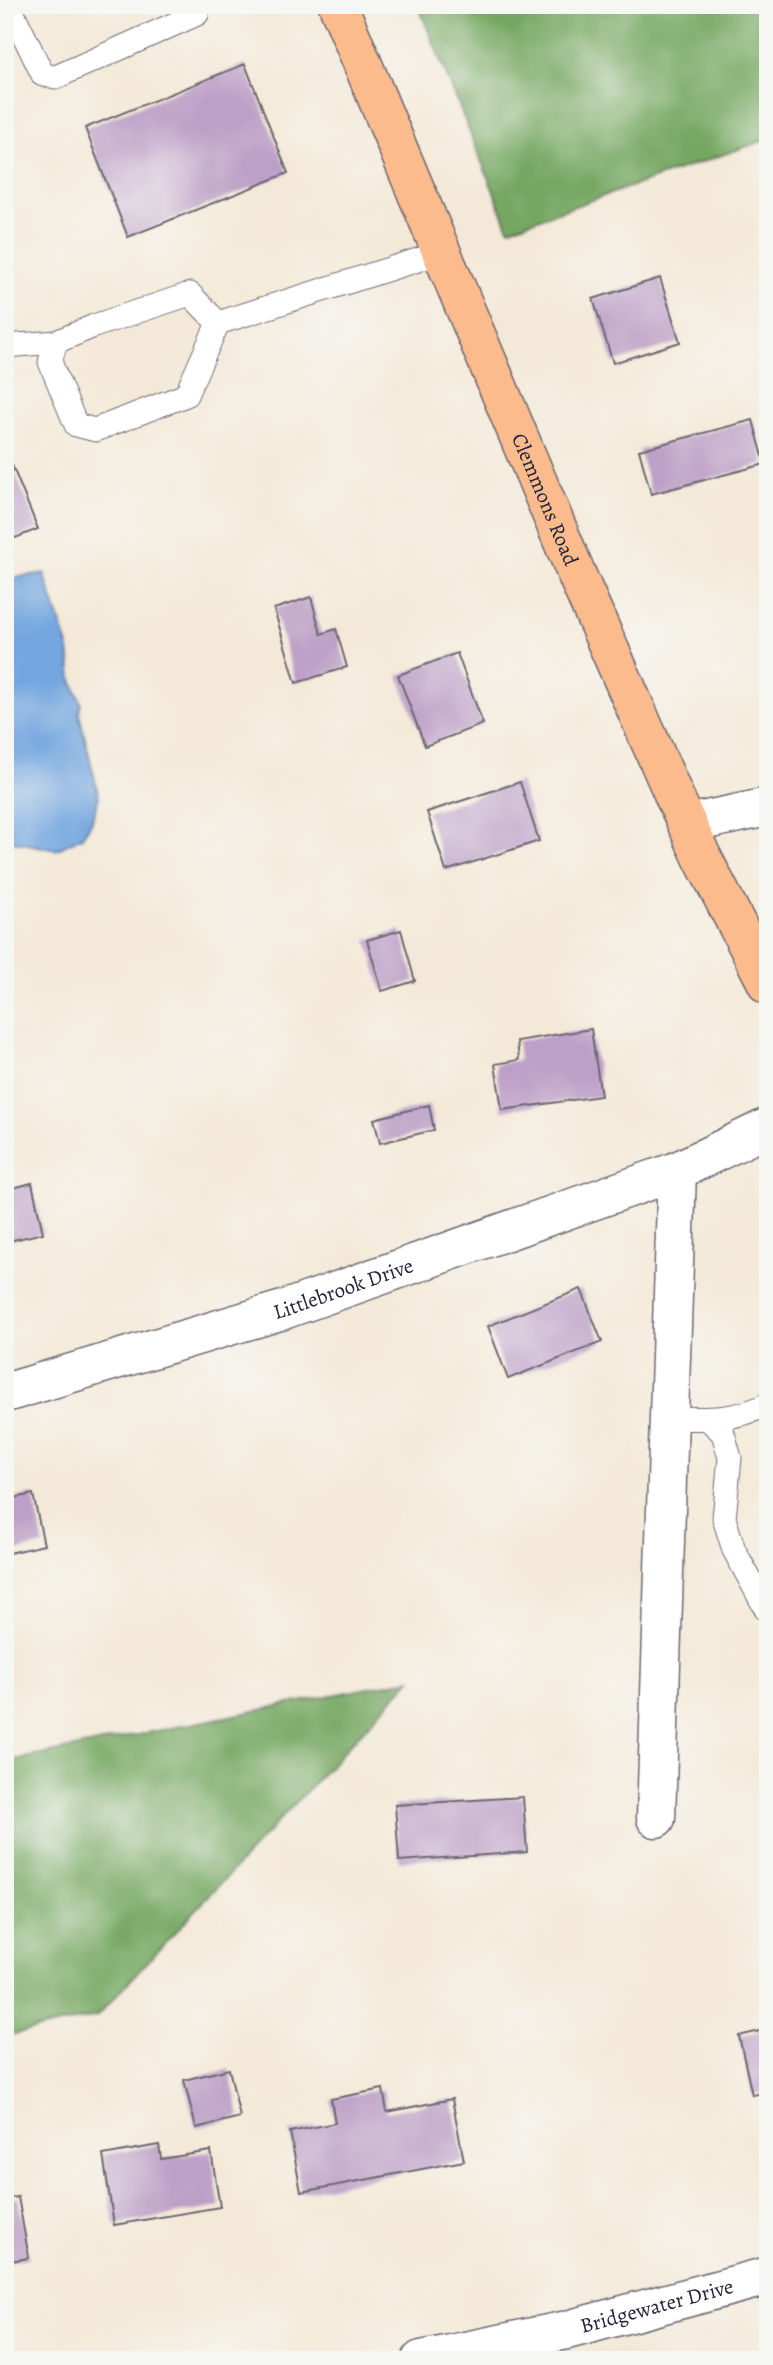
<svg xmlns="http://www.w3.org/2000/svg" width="773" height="2365" font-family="Alegreya,serif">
	<rect width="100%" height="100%" fill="#f6f6f2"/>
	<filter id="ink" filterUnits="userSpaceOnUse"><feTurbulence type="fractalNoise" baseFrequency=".0143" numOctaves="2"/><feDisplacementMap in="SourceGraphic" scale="14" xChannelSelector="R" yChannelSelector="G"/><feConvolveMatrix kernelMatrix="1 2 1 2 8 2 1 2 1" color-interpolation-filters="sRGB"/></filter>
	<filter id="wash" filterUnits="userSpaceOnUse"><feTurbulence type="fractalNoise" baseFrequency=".00686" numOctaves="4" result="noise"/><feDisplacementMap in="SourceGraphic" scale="28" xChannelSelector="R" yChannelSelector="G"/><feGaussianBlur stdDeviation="1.57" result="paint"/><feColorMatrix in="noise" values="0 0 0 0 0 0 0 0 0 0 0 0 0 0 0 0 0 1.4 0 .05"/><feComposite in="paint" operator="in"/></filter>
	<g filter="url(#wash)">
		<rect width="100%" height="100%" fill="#f4e9d8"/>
		<path fill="#76a762" stroke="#4c644e" stroke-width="2" d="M418,5H768V139L509,229Z
			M411,1679L97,2016L5,2036V1762Z"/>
		<path fill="#73a6df" stroke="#4a648d" stroke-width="2" d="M44,573L69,649L72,680L81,703L79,713L99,797L91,823L82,837L56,850L13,841L5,834V579Z"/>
		<g id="blocks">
			<path fill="#bda0c7" d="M245,64L288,173L128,237L85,128Z
				M660,278L680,342L613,363L593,299Z
				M753,420L765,464L651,494L639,450Z
				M5,448L38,529L5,542Z
				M311,597L321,634L336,629L347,667L296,683L274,609Z
				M457,653L483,724L425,746L398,675Z
				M520,782L539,841L446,871L427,812Z
				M401,930L415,981L382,991L367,940Z
				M591,1029L601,1096L502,1110L495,1064L519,1060L517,1041Z
				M429,1105L434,1130L380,1143L374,1119Z
				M32,1183L43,1233L5,1242V1190Z
				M581,1289L602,1342L508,1379L488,1326Z
				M33,1494L44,1545L5,1554V1500Z
				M523,1797L527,1852L399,1861L395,1805Z
				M768,2029V2092L752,2095L739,2036Z
				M229,2069L240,2117L196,2128L184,2080Z
				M383,2089L387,2112L452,2099L464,2161L301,2192L290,2132L335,2123L331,2099Z
				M159,2145L161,2159L211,2151L220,2207L114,2225L103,2155Z
				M18,2197L29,2258L5,2262V2199Z"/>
		</g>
	</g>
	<g filter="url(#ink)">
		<use href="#blocks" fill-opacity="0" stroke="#6c6872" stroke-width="2"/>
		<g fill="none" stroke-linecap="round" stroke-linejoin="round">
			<g stroke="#6c6872" stroke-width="25">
				<path id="lane" d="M9,5L43,75L56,77L197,14
					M218,323L190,294L94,326L56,342L50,362L76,425L95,430L186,395L218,323L443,252
					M5,346L56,342
					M669,1418C705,1419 735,1421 768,1404
					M708,1419L723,1433L730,1458L724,1518L734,1550L766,1609"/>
			</g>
			<g stroke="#6c6872" stroke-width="41">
				<g id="street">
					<path d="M687,824L768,807"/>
					<path id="s1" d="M5,1393L283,1310L677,1171"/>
					<path d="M656,1818L677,1171L768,1127"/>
					<path id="s2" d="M421,2360L567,2330L768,2276"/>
				</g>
			</g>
			<g stroke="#6c6872" stroke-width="41">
				<g id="primary">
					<path id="s3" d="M338,5L576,573L675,798L702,857L768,985"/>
				</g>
			</g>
			<use href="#lane" stroke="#fff" stroke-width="23"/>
			<use href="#street" stroke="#fff" stroke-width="38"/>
			<use href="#primary" stroke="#fbbb8d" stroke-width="38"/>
		</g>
	</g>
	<g text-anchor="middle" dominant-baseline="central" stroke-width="7" stroke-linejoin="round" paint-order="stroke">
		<g font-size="21" fill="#22223b" stroke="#f6f6f2">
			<text stroke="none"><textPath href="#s3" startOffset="536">Clemmons Road</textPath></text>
			<text stroke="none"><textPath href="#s1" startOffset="354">Littlebrook Drive</textPath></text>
			<text stroke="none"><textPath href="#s2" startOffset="242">Bridgewater Drive</textPath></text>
		</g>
	</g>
	<rect width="773" height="2365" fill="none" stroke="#f6f6f2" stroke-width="28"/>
</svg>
